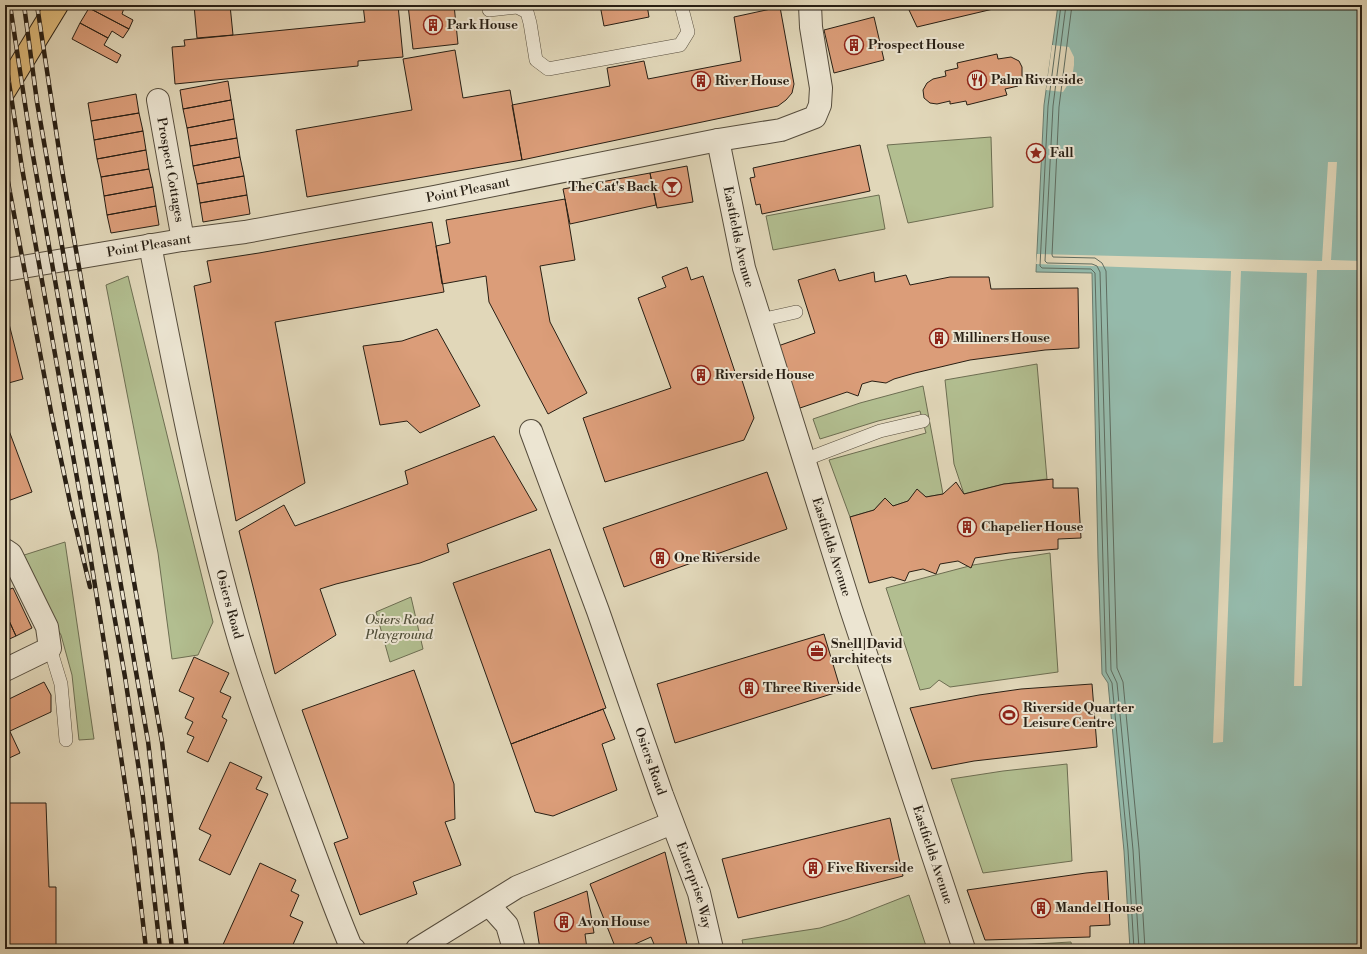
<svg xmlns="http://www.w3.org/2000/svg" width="1367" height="954" font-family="'Libre Bodoni',serif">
	<rect width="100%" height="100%" fill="#e1d7b9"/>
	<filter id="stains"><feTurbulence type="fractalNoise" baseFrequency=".005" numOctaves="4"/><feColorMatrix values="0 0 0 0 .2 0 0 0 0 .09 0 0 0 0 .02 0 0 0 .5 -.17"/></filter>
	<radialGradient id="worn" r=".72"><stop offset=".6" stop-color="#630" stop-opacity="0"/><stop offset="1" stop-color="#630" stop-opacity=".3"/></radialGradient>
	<path fill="#b2be90" stroke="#6d6e52" d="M991,137L993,207L908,223L887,145Z
		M879,195L885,229L773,250L766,216Z
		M128,276L213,622L198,655L172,659L158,553L106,285Z
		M1037,364L1047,479L1004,484L964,494L954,464L945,380Z
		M923,386L943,494L926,497L917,490L908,501L893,506L885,498L874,510L850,517L829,460L926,433L920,411L878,421L820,439L813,419L860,403Z
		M65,542L94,739L79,740L72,675L61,635L18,557Z
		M1050,553L1058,672L950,687L939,680L930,688L920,690L886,588L973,565Z
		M411,597L423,649L390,662L376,612Z
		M1067,764L1072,861L983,873L951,779L1003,771Z
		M909,895L927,949H744L742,940L820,928L848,919Z
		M1071,942L1072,949H1016V945Z"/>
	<path fill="#95baab" stroke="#697c6f" d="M1058,5H1362V949H1130L1124,851L1108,683L1102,674L1098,558L1092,273L1036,272L1044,105Z"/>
	<path fill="#e1d7b9" d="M1052,45L1069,47L1074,57V65L1072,78L1063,92L1046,90Z
		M1328,162H1337L1331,260L1362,261V270H1317L1302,686H1294L1307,273L1241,271L1223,742L1213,743L1231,271L1036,264L1037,254L1322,261Z"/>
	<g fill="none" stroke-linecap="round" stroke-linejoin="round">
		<path stroke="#5e6c60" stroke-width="1" d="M1061,5L1048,106L1040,266L1042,268L1091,269L1095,273L1106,672L1112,683L1128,850L1134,949
			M1066,5L1053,106L1045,261L1047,263L1092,264L1097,266L1100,272L1111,670L1117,683L1133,850L1139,949
			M1072,5L1059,107L1052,255L1053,257L1095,258L1102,263L1106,271L1117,668L1123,682L1139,849L1145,949"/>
	</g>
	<path fill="#db9d79" stroke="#281f14" d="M90,5H125L122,14L133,20L129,29L89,8Z
		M194,5H230L233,35L197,38Z
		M363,5H398L403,57L358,61V66L175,84L172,47L185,46L184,40L365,22Z
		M408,5H454L458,44L413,49Z
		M600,5H647L649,17L604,26Z
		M909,5H1010L917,27L909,10Z
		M780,7L794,84L792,93L786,100L778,106L522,160L512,105L610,86L607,68L644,61L648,79L741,61L734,17Z
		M89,8L129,29L123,38L112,31L108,38L80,23Z
		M874,17L884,60L834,73L824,30Z
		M80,23L108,38L104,45L121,55L117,63L72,39Z
		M455,50L463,98L510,90L522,160L307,197L296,130L412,110L403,59Z
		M997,54L998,59L1011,57L1019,61L1022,67V81L1018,86L1005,89L1007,95L967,105L966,101L950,104V101L937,104L930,103L924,98L923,90L927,83L933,79L946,76L945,71L958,68L957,63Z
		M228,81L231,100L183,109L180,90Z
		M136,94L139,113L91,121L88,103Z
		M231,100L234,119L187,128L183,109Z
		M139,113L143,131L94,140L91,121Z
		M234,119L237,138L190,146L187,128Z
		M143,131L146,150L97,159L94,140Z
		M237,138L240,157L193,166L190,146Z
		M860,145L870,191L762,214L760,204L756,205L750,178L755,177L753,168Z
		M146,150L149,169L101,177L97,159Z
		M240,157L244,176L197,184L193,166Z
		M687,166L693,202L657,208L650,173Z
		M149,169L153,187L104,196L101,177Z
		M650,173L656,205L570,224L563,189Z
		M244,176L247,195L200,203L197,184Z
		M153,187L156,206L107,215L104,196Z
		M247,195L250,214L203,222L200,203Z
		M565,199L575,260L540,266L550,322L587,393L548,414L489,302L486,276L442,284L436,246L450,243L446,220Z
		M156,206L159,225L111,233L107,215Z
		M432,222L444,292L275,322L305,483L236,521L194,286L211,282L207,261L259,253Z
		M687,267L691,280L703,276L736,375L740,374L754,418L744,440L605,482L583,418L671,388L638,298L666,287L662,277Z
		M835,269L839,281L874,272L875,282L906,275L910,285L950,277H989L991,289L1078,288L1079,348L1045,350L970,360L915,373L894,379L886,383L872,381L862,384L858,396L847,392L800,408L778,346L815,333L798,280Z
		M5,308L23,379L5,384Z
		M437,329L480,406L420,433L407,421L380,425L363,346L402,341Z
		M5,420L32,492L5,502Z
		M494,436L537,510L447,544L449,552L420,563L336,584L320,589L336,635L275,674L239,531L284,505L295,526L408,484L405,471Z
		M767,472L787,529L624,587L603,528Z
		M1053,479V488H1078L1081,538L1058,539V549L1009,553L975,558L971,568L958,561L940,564L936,574L923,569L909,572L905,581L892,577L869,583L850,517L874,510L885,498L893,506L908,501L917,489L926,497L943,494L956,482L964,494L1004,484Z
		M550,549L606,708L511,744L453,583Z
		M13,588L32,628L16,636L5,612V591Z
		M5,612L16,636L5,641Z
		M824,634L841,691L675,743L657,684Z
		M194,657L229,673L220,692L231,697L222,717L227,720L208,762L187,752L194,737L187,734L193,722L185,718L194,698L179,691Z
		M414,670L454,784L455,819L445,822L461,865L413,882L417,894L360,915L334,843L348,838L302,710Z
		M44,682L51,695V712L10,731L5,721V701Z
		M1092,684L1097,747L974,761L932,769L910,708L979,695L1021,689Z
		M603,709L615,739L602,744L617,790L553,816L535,812L511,744Z
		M5,721L20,753L5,760Z
		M230,762L262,777L256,789L268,794L230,875L199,860L211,835L199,829Z
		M5,803H46L49,887H56V949H5Z
		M890,818L903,876L738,918L722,859Z
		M665,852L688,949H656L651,937L624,949H616L590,884Z
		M260,863L296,880L291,891L299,895L290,916L303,922L291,949H221Z
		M1107,871L1110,925L1090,926V937L985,940L967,890L1086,873Z
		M587,891L594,933L585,934L587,949H540L534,912Z"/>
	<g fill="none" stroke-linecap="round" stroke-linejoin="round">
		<g stroke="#564d3d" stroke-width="14">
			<path id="lane" d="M489,5V10L517,7L527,12L530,23L536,60L548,69L680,45L688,32L681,5
				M760,320L796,312
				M804,460L880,431L923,421
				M50,648L61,684L66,740"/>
		</g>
		<g stroke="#564d3d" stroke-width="24">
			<g id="street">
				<path id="s1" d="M158,100L181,229L182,240"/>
				<path id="s2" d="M718,140L744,268L851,609L964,949"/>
				<path id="s3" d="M150,245C175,371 199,498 234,622C251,683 274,743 296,803C314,851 331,900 351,947L354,949"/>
				<path id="s4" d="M5,270L182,240L245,232L434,197L718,140L781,130L815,117L820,105L821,88L811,27L810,5"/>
				<path id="s5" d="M531,431L598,611L662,795L699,893L712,949"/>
				<path d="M5,550L11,554L47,627L50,648L5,670"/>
				<path d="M489,905L507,925L514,949"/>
				<path d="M417,949L517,887L672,823"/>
			</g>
		</g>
		<g stroke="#281f14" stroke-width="24">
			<path id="primary" d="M5,90L57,5"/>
		</g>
		<use href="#lane" stroke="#ece5d2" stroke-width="13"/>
		<use href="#street" stroke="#ece5d2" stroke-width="22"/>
		<use href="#primary" stroke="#e0bc7c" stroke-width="22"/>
		<g stroke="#281f14" stroke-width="4.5">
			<path id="rail" d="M10,5L32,150L125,677L143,797L160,949
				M24,5L37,102L148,741L172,949
				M37,5L62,170L162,742L187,949
				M5,56L22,168L86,529L106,655L134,845L146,949
				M5,166L52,417L71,507L90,587"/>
		</g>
		<use href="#rail" stroke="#ece5d2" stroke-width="3" stroke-dasharray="9" stroke-linecap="butt"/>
	</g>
	<defs>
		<g id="building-ring" transform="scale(1)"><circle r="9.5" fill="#ece5d2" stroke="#8f2418" stroke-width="1.5"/><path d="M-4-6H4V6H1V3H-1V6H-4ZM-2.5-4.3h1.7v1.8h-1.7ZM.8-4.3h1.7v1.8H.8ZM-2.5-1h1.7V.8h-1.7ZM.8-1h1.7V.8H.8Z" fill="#8f2418"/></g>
		<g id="restaurant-ring" transform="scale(1)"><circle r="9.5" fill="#ece5d2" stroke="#8f2418" stroke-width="1.5"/><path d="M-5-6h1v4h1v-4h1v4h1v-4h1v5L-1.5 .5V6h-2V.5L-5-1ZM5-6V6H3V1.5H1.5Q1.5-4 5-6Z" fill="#8f2418"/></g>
		<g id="sight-ring" transform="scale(1)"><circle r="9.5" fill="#ece5d2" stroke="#8f2418" stroke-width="1.5"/><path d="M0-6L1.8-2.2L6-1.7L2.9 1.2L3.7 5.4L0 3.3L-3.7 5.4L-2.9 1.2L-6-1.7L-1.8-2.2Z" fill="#8f2418"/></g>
		<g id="bar-ring" transform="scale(1)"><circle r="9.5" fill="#ece5d2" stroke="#8f2418" stroke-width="1.5"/><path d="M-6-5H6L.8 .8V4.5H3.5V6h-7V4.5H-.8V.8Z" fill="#8f2418"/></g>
		<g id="office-ring" transform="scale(1)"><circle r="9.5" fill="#ece5d2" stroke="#8f2418" stroke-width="1.5"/><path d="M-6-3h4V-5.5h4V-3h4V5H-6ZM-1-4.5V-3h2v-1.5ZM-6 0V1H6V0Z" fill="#8f2418"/></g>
		<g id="stadium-ring" transform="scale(1)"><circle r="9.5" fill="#ece5d2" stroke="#8f2418" stroke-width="1.5"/><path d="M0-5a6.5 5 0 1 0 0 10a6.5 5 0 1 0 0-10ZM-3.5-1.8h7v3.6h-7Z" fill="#8f2418"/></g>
	</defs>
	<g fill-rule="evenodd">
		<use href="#building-ring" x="433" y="25"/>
		<use href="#building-ring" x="854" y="45"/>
		<use href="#restaurant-ring" x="977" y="80"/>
		<use href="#building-ring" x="701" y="81"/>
		<use href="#sight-ring" x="1036" y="153"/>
		<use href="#bar-ring" x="672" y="187"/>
		<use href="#building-ring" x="939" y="338"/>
		<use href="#building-ring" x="701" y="375"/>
		<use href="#building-ring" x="967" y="527"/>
		<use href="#building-ring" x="660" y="558"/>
		<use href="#office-ring" x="817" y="651"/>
		<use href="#building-ring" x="749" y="688"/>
		<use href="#stadium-ring" x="1009" y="715"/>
		<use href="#building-ring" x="813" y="868"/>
		<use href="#building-ring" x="1041" y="908"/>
		<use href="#building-ring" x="564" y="922"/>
	</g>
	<g text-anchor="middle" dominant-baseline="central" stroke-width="4" stroke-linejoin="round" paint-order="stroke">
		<g font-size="13" font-weight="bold" fill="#281f14" stroke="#ece5d2" text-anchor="start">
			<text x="447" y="25">Park House</text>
			<text x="868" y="45">Prospect House</text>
			<text x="991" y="80">Palm Riverside</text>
			<text x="715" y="81">River House</text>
			<text x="1050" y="153">Fall</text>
			<text x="658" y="187" text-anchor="end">The Cat's Back</text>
			<text x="953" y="338">Milliners House</text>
			<text x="715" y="375">Riverside House</text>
			<text x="981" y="527">Chapelier House</text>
			<text x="674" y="558">One Riverside</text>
			<text x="831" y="644">Snell|David<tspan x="831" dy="15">architects</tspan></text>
			<text x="763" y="688">Three Riverside</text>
			<text x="1023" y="708">Riverside Quarter<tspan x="1023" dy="15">Leisure Centre</tspan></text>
			<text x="827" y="868">Five Riverside</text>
			<text x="1055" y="908">Mandel House</text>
			<text x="578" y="922">Avon House</text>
		</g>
		<g font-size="13" fill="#281f14" stroke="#ece5d2">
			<text stroke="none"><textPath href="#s1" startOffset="71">Prospect Cottages</textPath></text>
			<text stroke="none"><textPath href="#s4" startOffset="470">Point Pleasant</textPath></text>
			<text stroke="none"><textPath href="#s2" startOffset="99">Eastfields Avenue</textPath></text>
			<text stroke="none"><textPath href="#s4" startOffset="146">Point Pleasant</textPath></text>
			<text stroke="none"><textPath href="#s2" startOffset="423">Eastfields Avenue</textPath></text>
			<text stroke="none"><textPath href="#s3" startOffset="368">Osiers Road</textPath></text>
			<text stroke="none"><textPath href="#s5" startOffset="351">Osiers Road</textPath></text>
			<text stroke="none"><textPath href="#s2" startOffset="747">Eastfields Avenue</textPath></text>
			<text stroke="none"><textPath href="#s5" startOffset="483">Enterprise Way</textPath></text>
		</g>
		<g font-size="13" font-style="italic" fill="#514f39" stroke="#ece5d2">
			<text x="399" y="620">Osiers Road<tspan x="399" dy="15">Playground</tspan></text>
		</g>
	</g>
	<rect width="1367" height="954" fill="none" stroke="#e1d7b9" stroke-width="20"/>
	<rect x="6" y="6" width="1355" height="942" fill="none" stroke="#281f14" stroke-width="2"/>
	<rect x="10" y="10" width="1347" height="934" fill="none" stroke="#281f14"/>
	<rect width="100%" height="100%" filter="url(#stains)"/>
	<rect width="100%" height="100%" fill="url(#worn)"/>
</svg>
